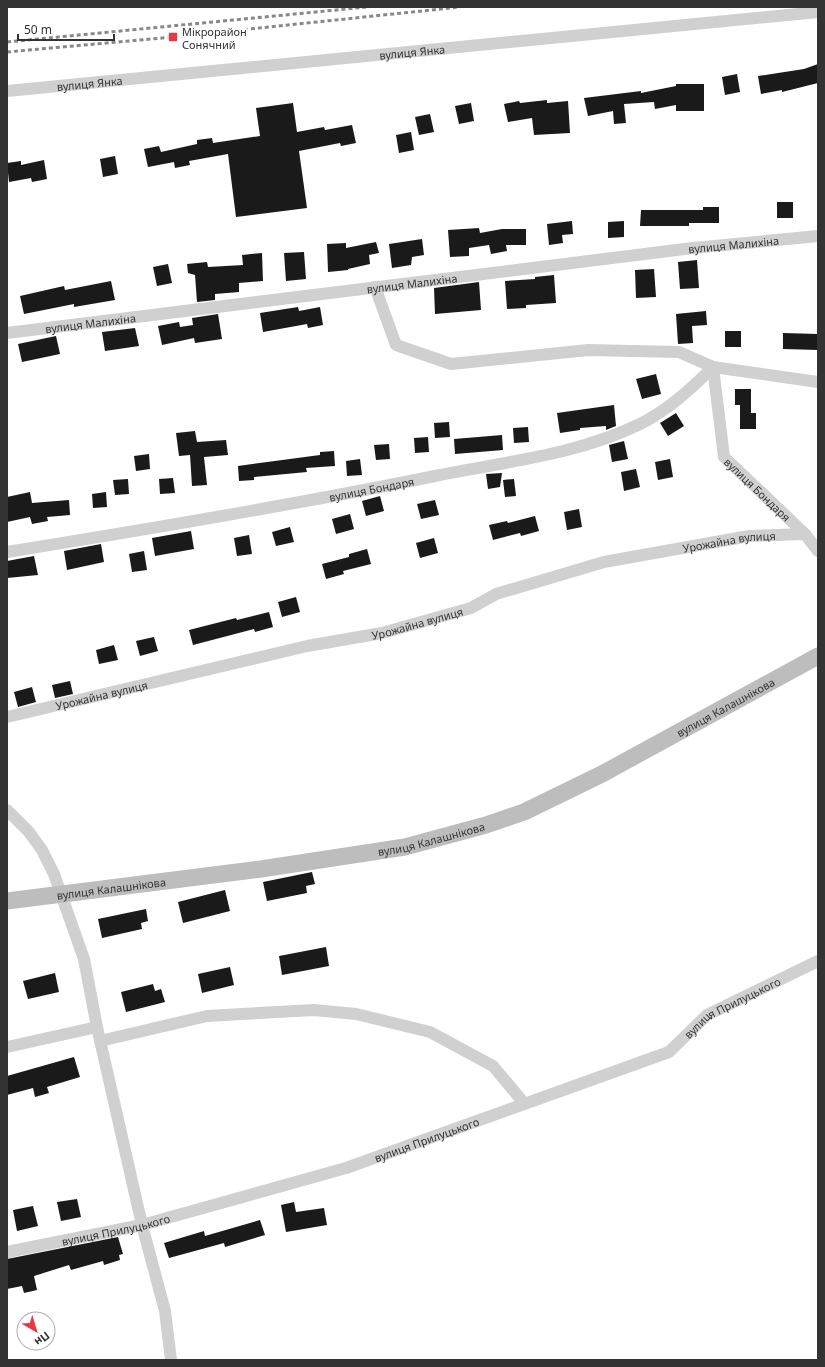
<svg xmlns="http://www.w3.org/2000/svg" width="825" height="1367" font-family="'Noto Sans',sans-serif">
	<rect width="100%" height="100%" fill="#fff"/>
	<path fill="#1a1a1a" d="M818,64V83L782,92V90L761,94L758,76L804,69Z
		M737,74L740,92L725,95L722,77Z
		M676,84H704V111H676V105L655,109L654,102L624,104L626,123L614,124L613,111L588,116L584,98L641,91V93L676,86Z
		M547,100V103L568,101L570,133L534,135L532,118L508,122L504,104L519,101L520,103Z
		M293,103L297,132L324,127L325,130L352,125L356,143L341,146L340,143L299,151L307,208L236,217L228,154L189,161L190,165L175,168L174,162L148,167L144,149L159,146L161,152L197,144V140L212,138L213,143L260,136L256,108Z
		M471,103L474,121L459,124L455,106Z
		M430,114L434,132L419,135L415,117Z
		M411,132L414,150L399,153L396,135Z
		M115,156L118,174L103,177L100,159Z
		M44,160L47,179L32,182L31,178L9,182L7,163L21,161V165Z
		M777,202H793V218H777Z
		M703,207H719V223H689V226H640L641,210H703Z
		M572,221L573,234L562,235L563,243L549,245L547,224Z
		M624,221V237L608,238V222Z
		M479,228L480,233L502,229H526V245H506L507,251L491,254L489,245L469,248V256L450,257L448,230Z
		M422,239L424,255L412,257L411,265L392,268L389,244Z
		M376,242L379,253L369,255L370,264L348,269V270L328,272L327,244L346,243V248Z
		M304,252L306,279L286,281L284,253Z
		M262,253L263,281L239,283V292L215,294V300L197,302L195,275L188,273L187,264L207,262L208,267L243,265L242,255Z
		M697,260L699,288L680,289L678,262Z
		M168,264L172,283L157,286L153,267Z
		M654,269L656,297L636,298L635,270Z
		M554,275L556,303L526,305V308L507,309L505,281L535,279V277Z
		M111,281L115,300L74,307V304L24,314L20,296L64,286L65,290Z
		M479,282L481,310L435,314L434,288Z
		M298,307L299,311L320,307L323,325L308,328L307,324L263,332L260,313Z
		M706,311L707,325L692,326L693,343L678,344L676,314Z
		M218,314L222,339L195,343L194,338L162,345L158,326L179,322L180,327L193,325L192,318Z
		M135,328L139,346L105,351L102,332Z
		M725,331H741V347H725Z
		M783,333L818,334V350L783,349Z
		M56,336L60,354L22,362L18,344Z
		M656,374L661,394L642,399L636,379Z
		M735,389H751V413H756V429H740V405H735Z
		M614,405L616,426L606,430V426L580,428V430L560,433L557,413Z
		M676,413L684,426L668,436L660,423Z
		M449,422L450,437L435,438L434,423Z
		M528,427L529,442L514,443L513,428Z
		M195,431L197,442L226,440L228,455L204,457L207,485L192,486L190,455L179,456L176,433Z
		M502,435L503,450L455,454L454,439Z
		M428,437L429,452L415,453L414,438Z
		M624,441L628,459L612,462L609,445Z
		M389,444L390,459L376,460L374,445Z
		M334,451L335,466L306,468L307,472L254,477V480L239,481L238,466L320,455V452Z
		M149,454L150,469L136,471L134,456Z
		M360,459L362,475L347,476L346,461Z
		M670,459L673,477L658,480L655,462Z
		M636,469L640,487L624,491L621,472Z
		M502,473L500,487L488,489L486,474Z
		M173,478L175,493L160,494L159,479Z
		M128,479L129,494L115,495L113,480Z
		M514,479L516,496L505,497L503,480Z
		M30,492L32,503L69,500L70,515L47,517L48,521L32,524L30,517L7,522V497Z
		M106,492L107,507L93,508L92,494Z
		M380,496L384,511L366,516L362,501Z
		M435,500L439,515L421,519L417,504Z
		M579,509L582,527L567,530L564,512Z
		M350,514L354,529L336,534L332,519Z
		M535,516L539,531L521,536L520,533L493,540L489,525L507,521L508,523Z
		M290,527L294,542L276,546L272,532Z
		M191,531L194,549L155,556L152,538Z
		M249,535L252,554L237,556L234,538Z
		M434,538L438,553L420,558L416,543Z
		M101,544L104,562L67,570L64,551Z
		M367,549L371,564L343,571L344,574L326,579L322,564L349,557V554Z
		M144,551L147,570L132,572L129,554Z
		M34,556L38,575L7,578V561Z
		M296,597L300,612L282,617L278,602Z
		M269,612L273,627L255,632L254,629L193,645L189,630L236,618L237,620Z
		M154,637L158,651L140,656L136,641Z
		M114,645L118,660L99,664L96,650Z
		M70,681L73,694L55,698L52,685Z
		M32,687L36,702L18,707L14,692Z
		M312,872L315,884L306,886L307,893L267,901L263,882Z
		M225,890L230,911L183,923L178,902Z
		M146,909L148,921L141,923L142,929L102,938L98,919Z
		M326,947L329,966L282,975L279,956Z
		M230,967L234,985L202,993L198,974Z
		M55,973L59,992L28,999L23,981Z
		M153,984L155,991L161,989L165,1002L126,1012L121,992Z
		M74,1057L80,1077L47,1087L49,1093L35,1097L33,1088L7,1095V1076Z
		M77,1199L81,1217L61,1221L57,1202Z
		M294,1202L296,1212L324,1208L327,1225L286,1232L281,1205Z
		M33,1206L38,1226L17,1231L13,1210Z
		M260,1220L265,1235L225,1247L224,1243L169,1258L164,1243L204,1231L205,1236Z
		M118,1237L123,1254L119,1255L120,1260L104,1265L103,1261L71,1270L69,1265L34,1276L37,1290L24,1293L22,1286L7,1289V1259Z"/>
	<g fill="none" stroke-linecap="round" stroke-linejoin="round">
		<g stroke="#d0d0d0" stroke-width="12">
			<path id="s1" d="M7,91L818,12"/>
			<path id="s2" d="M375,287L396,345L451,364L588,350L679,352L713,367L724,457L805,534"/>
			<path id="s3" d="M7,333L693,248L818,236"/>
			<path id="s4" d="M7,552C150,529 293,505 435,476C503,462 577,455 640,424C668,410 691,389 713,367L818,382"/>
			<path id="s5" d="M7,717L307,646L382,633L471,608L496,594L604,562L749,536L805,534L818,551"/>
			<path d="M7,810L29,832L42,850L54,874L84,959L97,1027L142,1225L165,1311L171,1360"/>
			<path d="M100,1041L207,1016L314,1010L356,1014L430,1032L493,1066L524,1103"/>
			<path d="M7,1047L97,1027"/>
			<path id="s6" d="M7,1252L142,1225L346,1168L669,1052L707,1015L818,961"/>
		</g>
		<path stroke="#bdbdbd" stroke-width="17" id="s7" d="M7,901L261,869L405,847L486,825L524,812L602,774L818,656"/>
		<path stroke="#888" stroke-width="3" stroke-dasharray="4 3" stroke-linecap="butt" d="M7,42L367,7
			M7,52L173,37L460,7"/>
	</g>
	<rect fill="#e63946" stroke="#fff" stroke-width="1.5" x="168" y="32" width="10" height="10" rx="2"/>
	<g text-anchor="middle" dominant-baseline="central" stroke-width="4" stroke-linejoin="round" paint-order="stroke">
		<g font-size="11" fill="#333" stroke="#fff" text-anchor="start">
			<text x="182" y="31">Мікрорайон<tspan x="182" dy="13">Сонячний</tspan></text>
		</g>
		<g font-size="11" fill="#333" stroke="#fff">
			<text stroke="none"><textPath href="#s1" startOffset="407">вулиця Янка</textPath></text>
			<text stroke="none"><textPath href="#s1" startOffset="83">вулиця Янка</textPath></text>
			<text stroke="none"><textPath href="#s3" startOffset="732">вулиця Малихіна</textPath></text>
			<text stroke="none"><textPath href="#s3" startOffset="408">вулиця Малихіна</textPath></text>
			<text stroke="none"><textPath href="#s3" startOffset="84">вулиця Малихіна</textPath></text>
			<text stroke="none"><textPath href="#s4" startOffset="370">вулиця Бондаря</textPath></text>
			<text stroke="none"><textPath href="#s2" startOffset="523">вулиця Бондаря</textPath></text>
			<text stroke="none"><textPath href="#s5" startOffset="745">Урожайна вулиця</textPath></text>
			<text stroke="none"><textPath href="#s5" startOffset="421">Урожайна вулиця</textPath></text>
			<text stroke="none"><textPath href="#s5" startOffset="97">Урожайна вулиця</textPath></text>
			<text stroke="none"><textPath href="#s7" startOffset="753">вулиця Калашнікова</textPath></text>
			<text stroke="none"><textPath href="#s7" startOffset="429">вулиця Калашнікова</textPath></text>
			<text stroke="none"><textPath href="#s7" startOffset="105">вулиця Калашнікова</textPath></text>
			<text stroke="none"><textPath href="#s6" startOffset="771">вулиця Прилуцького</textPath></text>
			<text stroke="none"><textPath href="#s6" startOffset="435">вулиця Прилуцького</textPath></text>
			<text stroke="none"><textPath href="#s6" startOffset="111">вулиця Прилуцького</textPath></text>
		</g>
	</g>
	<rect width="825" height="1367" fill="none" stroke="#333333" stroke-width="16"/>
	<g transform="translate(36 1331) rotate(142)"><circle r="19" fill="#ffffff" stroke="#adadad"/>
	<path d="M0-3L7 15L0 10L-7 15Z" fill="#e63946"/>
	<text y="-6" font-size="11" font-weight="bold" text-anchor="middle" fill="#333333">Пн</text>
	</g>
	<path d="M18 34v6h96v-6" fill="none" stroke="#333333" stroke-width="2"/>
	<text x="24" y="34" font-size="12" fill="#333333" stroke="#ffffff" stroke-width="3" paint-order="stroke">50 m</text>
</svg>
